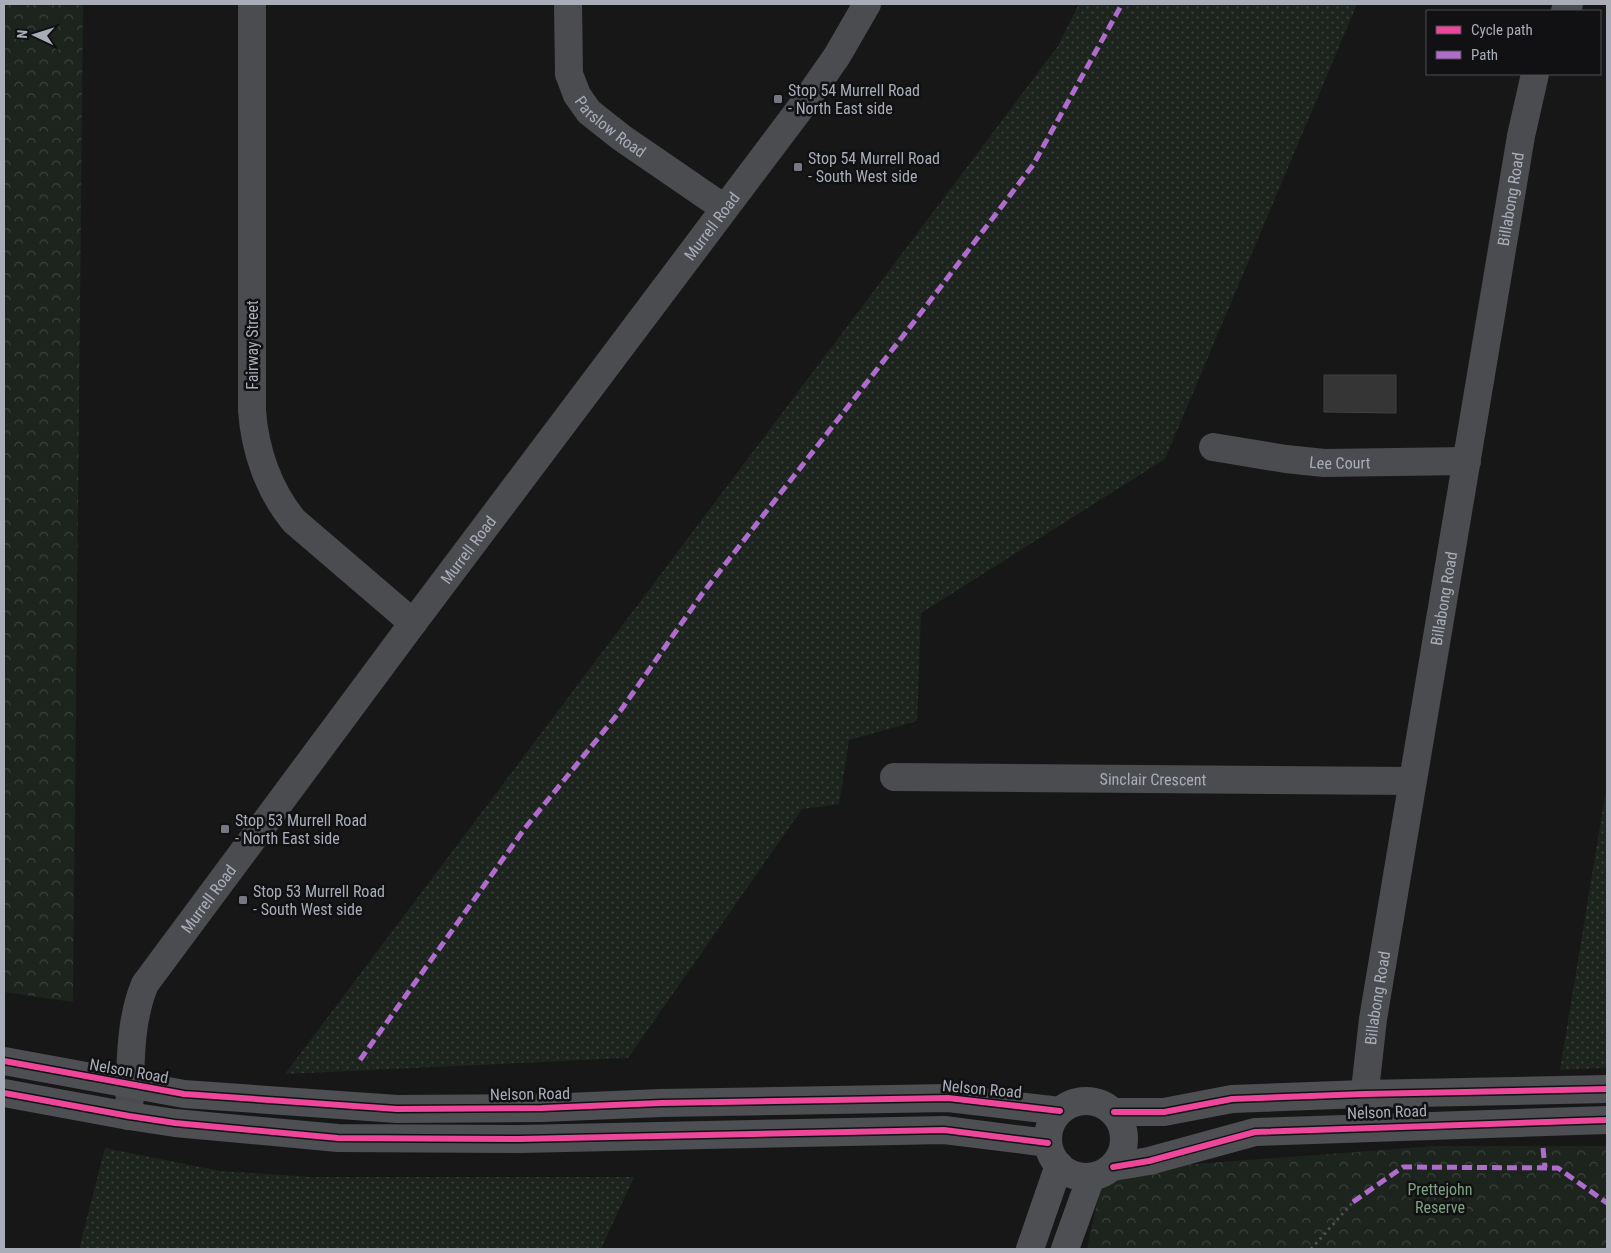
<svg xmlns="http://www.w3.org/2000/svg" width="1611" height="1253" font-family="'Roboto Condensed',sans-serif">
	<defs>
		<pattern id="grass-dots" width="8" height="8" patternUnits="userSpaceOnUse" patternTransform="scale(1.25)"><rect width="8" height="8" fill="#1d241e"/><path d="M2 2h.1M6 6h.1" fill="none" stroke="#3b413d" stroke-width="1.8" stroke-linecap="round"/></pattern>
		<pattern id="park-crowns" width="20" height="18" patternUnits="userSpaceOnUse" patternTransform="scale(1.25)"><rect width="20" height="18" fill="#1d241e"/><path d="M2 6a3 3 0 1 1 6 0M12 15a3 3 0 1 1 6 0" fill="none" stroke="#3b413d"/></pattern>
	</defs>
	<rect width="100%" height="100%" fill="#171717"/>
	<path fill="url(#grass-dots)" d="M1079,4H1357L1165,459L921,613L917,721L849,740L839,804L802,809L628,1058L285,1074L1058,46Z
		M1607,784V1068L1560,1070Z
		M105,1148L220,1171L311,1177H634L601,1249H79Z"/>
	<path fill="url(#park-crowns)" d="M4,4H83L73,1002L4,992Z
		M1435,1146H1607V1249H1087L1104,1171Z"/>
	<path fill="#353536" stroke="#3f4043" d="M1324,375H1396V413L1324,412Z"/>
	<g fill="none" stroke-linecap="round" stroke-linejoin="round">
		<path stroke="#4d4e52" stroke-width="3" stroke-dasharray="2.5 4" stroke-linecap="butt" d="M1311,1249L1353,1202"/>
		<g stroke="#4b4c50" stroke-width="28">
			<path d="M252,4V411C255,451 269,491 294,521L413,623"/>
			<path id="s1" d="M568,4L569,74L577,95L589,112L622,138L724,208"/>
			<path d="M1565,11L1569,4"/>
			<path id="s2" d="M1213,447L1286,459L1324,463L1467,461"/>
			<path id="s3" d="M894,777L1412,781"/>
			<path id="s4" d="M129,1116C131,1073 128,1024 145,984L413,623L802,106L837,56L867,4"/>
			<path id="s5" d="M1361,1126L1373,1019L1521,136L1535,74"/>
		</g>
		<path stroke="#4d4f52" stroke-width="28" d="M4,1061L184,1094L397,1109L542,1108L661,1103L948,1098L1060,1111
			M4,1093L129,1116L175,1123L338,1138L519,1139L944,1130L1048,1143
			M1048 1139a38 38 0 1 1 76 0a38 38 0 1 1-76 0Z
			M1114,1112H1164L1232,1099L1364,1094L1607,1089
			M1113,1167L1149,1161L1255,1132L1607,1120
			M1030,1249L1059,1165
			M1065,1249L1091,1177"/>
		<path stroke="#b06ccc" stroke-width="5" stroke-dasharray="10 5" stroke-linecap="butt" d="M360,1060L525,828L621,710L702,594L917,318L1033,165L1122,4
			M1543,1148L1545,1168
			M1353,1202L1403,1167L1558,1168L1607,1203"/>
		<g stroke="#111113" stroke-width="9">
			<path id="cycleway" d="M4,1061L184,1094L397,1109L542,1108L661,1103L948,1098L1060,1111
				M4,1093L129,1116L175,1123L338,1138L519,1139L944,1130L1048,1143
				M1114,1112H1164L1232,1099L1364,1094L1607,1089
				M1113,1167L1149,1161L1255,1132L1607,1120"/>
		</g>
		<use href="#cycleway" stroke="#ed469a" stroke-width="6"/>
	</g>
	<g fill="#757880" stroke="#111113" stroke-width="2">
		<rect x="773" y="94" width="10" height="10" rx="2.5"/>
		<rect x="793" y="162" width="10" height="10" rx="2.5"/>
		<rect x="220" y="824" width="10" height="10" rx="2.5"/>
		<rect x="238" y="895" width="10" height="10" rx="2.5"/>
	</g>
	<g text-anchor="middle" dominant-baseline="central" stroke-width="5" stroke-linejoin="round" paint-order="stroke">
		<g font-size="16" fill="#a8adb8" stroke="#111113" text-anchor="start">
			<text x="788" y="90">Stop 54 Murrell Road<tspan x="788" dy="18">- North East side</tspan></text>
			<text x="808" y="158">Stop 54 Murrell Road<tspan x="808" dy="18">- South West side</tspan></text>
			<text x="235" y="820">Stop 53 Murrell Road<tspan x="235" dy="18">- North East side</tspan></text>
			<text x="253" y="891">Stop 53 Murrell Road<tspan x="253" dy="18">- South West side</tspan></text>
		</g>
		<g font-size="16" fill="#a8adb8" stroke="#111113">
			<text stroke="none"><textPath href="#s1" startOffset="139">Parslow Road</textPath></text>
			<text stroke="none"><textPath href="#s5" startOffset="939">Billabong Road</textPath></text>
			<text stroke="none"><textPath href="#s4" startOffset="1080">Murrell Road</textPath></text>
			<text transform="translate(252 345) rotate(-90)">Fairway Street</text>
			<text stroke="none"><textPath href="#s2" startOffset="128">Lee Court</textPath></text>
			<text stroke="none"><textPath href="#s4" startOffset="675">Murrell Road</textPath></text>
			<text stroke="none"><textPath href="#s5" startOffset="534">Billabong Road</textPath></text>
			<text stroke="none"><textPath href="#s3" startOffset="259">Sinclair Crescent</textPath></text>
			<text stroke="none"><textPath href="#s4" startOffset="240">Murrell Road</textPath></text>
			<text stroke="none"><textPath href="#s5" startOffset="129">Billabong Road</textPath></text>
			<text transform="translate(129 1071) rotate(10)">Nelson Road</text>
			<text transform="translate(982 1089) rotate(5)">Nelson Road</text>
			<text transform="translate(530 1094) rotate(-1)">Nelson Road</text>
			<text transform="translate(1387 1112) rotate(-2)">Nelson Road</text>
		</g>
		<g font-size="16" fill="#7fa381" stroke="#111113">
			<text x="1440" y="1189">Prettejohn<tspan x="1440" dy="18">Reserve</tspan></text>
		</g>
	</g>
	<rect width="1611" height="1253" fill="none" stroke="#a8adb8" stroke-width="10"/>
	<rect x="1426" y="10" width="175" height="65" fill="#111113" stroke="#4d4f55"/>
	<rect x="1436" y="26" width="25" height="8" fill="#ed469a" stroke="#4d4f55"/>
	<text x="1471" y="35" font-size="15" fill="#a8adb8">Cycle path</text>
	<rect x="1436" y="51" width="25" height="8" fill="#b06ccc" stroke="#4d4f55"/>
	<text x="1471" y="60" font-size="15" fill="#a8adb8">Path</text>
	<g transform="translate(35 35) rotate(274)" stroke="#111113" stroke-width="4" paint-order="stroke">
	<path d="M0-4L9 19L0 12L-9 19Z" fill="#a8adb8"/>
	<text y="-8" font-size="14" font-weight="bold" text-anchor="middle" fill="#a8adb8">N</text>
	</g>
</svg>
